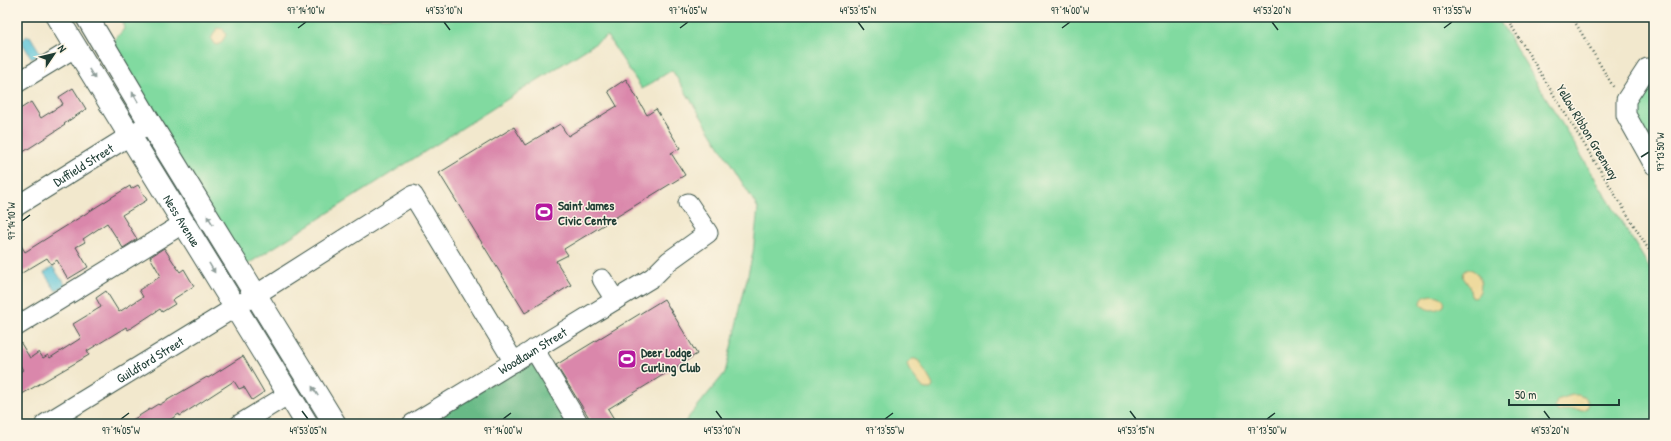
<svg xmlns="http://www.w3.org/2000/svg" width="1671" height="441" font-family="'Patrick Hand',sans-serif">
	<rect width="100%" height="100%" fill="#fcf5e5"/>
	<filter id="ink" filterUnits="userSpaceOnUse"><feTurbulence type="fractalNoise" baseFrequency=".025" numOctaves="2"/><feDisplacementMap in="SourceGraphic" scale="8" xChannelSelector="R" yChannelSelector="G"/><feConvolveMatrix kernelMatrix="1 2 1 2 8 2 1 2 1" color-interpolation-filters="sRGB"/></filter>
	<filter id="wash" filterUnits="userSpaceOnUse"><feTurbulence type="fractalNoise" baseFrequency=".012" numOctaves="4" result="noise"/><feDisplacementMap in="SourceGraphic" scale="16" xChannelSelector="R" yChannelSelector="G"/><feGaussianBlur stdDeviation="0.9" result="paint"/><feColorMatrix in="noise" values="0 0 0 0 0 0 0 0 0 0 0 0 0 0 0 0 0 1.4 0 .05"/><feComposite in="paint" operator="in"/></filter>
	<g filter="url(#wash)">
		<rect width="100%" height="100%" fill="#f2e8cd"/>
		<path fill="#81daa0" stroke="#508c6a" d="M122,17H1497L1654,275V424H683L725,373L753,253L758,208L672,70L642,89L607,36L240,269L107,49L124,29Z
			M1654,80V151C1638,123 1615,101 1654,80Z"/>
		<path fill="#68ba86" stroke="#447c5d" d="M522,365H536L569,421L567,424H435L447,410Z"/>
		<path fill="#eeda9e" stroke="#868c69" d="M217,28L223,29L226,35L221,43L217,45L214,44L211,39Z
			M1468,269C1480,269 1486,291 1475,297L1471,296L1469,286L1463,277L1464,272Z
			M1433,295C1440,296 1446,298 1444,306C1437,311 1425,312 1421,303C1422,296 1427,296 1433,295Z
			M912,359H915L919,361C922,368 932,381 933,386L931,389H926L923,388L909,370L907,364Z
			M1572,395H1578L1586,398L1589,404L1587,408L1584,410L1572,409L1558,412L1555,407L1557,400Z"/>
		<path fill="#5cc4d8" stroke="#3e8086" d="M27,36L28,37L30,36L41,54L32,59L21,41Z
			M53,267L61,279L63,280L65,285L56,291L44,273Z"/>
		<g id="blocks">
			<path fill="#da87ab" d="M626,79L647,115L656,109L680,148L671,153L685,175L564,249L568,255L556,261L571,285L525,313L439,173L514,127L525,145L560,124L568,136L617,106L608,91Z
				M73,88L86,109L64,124L65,125L17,156V111L31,102L41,118L63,104L59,97Z
				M138,185L147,200L122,215L137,239L123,248L107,223L83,239L85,242L76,247L88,267L68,279L57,260L51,264L47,258L17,276V239L25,252L120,192L130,186L131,189Z
				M164,248L180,272L184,269L194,286L172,300L175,304L162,312L160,309L128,330L126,327L87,351L89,355L17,397V374L23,370L17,360V337L30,358L39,352L43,358L48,355L50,358L81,338L73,324L101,307L96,298L106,291L119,312L143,297L139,290L161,276L150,257Z
				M664,299L697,354L608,409L617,424H593L556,365Z
				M243,356L264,392L252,400L244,387L239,389L234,381L180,416L179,414L163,424H126L158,404L159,405L207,377L208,378Z"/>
		</g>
	</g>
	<g filter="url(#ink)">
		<use href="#blocks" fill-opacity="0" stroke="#3f574b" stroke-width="1"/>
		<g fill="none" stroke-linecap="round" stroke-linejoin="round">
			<g stroke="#3f574b" stroke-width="21">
				<g id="minor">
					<path d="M1647,68L1626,100V115L1654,165"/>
					<path d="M17,83L76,47"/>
					<path id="s1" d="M17,206L150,123"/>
					<path d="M602,279L615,300"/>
					<path d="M17,326L184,223"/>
					<path d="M534,349L579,424"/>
					<path id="s2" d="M45,424L265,289L413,195L514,362"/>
					<path d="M240,424L289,394"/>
					<path id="s3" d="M412,424L653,277L669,261L708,233L688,203"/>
				</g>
			</g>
			<g stroke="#3f574b" stroke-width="24">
				<g id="major">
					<path id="s4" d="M57,17L307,424"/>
					<path d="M87,17L150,123L335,424"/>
				</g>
			</g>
			<path stroke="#3f574b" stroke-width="2.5" stroke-dasharray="1 3" stroke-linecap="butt" d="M1506,17L1654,258
				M1572,17L1614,88"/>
			<use href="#minor" stroke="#fff" stroke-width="19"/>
			<use href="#major" stroke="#fff" stroke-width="22"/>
		</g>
		<defs><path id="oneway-solid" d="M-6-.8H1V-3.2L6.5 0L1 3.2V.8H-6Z"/></defs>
		<g fill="#8f9e9a">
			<use href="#oneway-solid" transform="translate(92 74) rotate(58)"/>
			<use href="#oneway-solid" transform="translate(135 97) rotate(-120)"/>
			<use href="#oneway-solid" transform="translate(210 220) rotate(-122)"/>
			<use href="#oneway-solid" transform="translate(212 268) rotate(59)"/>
			<use href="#oneway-solid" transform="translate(315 391) rotate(-122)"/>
		</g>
	</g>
	<path fill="none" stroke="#1f3d34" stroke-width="1.5" d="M444,22L450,30M858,22L864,30M1272,22L1278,30M298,28L306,22M680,28L688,22M1062,28L1070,22M1444,28L1452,22M1641,157L1649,152M22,221L30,215M302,411L308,419M716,411L722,419M1130,411L1136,419M1544,411L1550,419M121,419L129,413M503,419L511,413M885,419L893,413M1267,419L1275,413"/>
	<defs>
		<g id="stadium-square" transform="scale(1)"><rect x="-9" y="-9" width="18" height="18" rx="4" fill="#b5179e" stroke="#fcf5e5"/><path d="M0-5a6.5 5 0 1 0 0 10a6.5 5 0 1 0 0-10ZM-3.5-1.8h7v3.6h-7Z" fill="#fff"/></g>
	</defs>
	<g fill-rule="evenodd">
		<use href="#stadium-square" x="544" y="212"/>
		<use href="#stadium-square" x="627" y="359"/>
	</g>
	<g text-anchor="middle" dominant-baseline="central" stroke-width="3" stroke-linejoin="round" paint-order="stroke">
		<g font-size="13" fill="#1f3d34" stroke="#fcf5e5">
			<text transform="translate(1588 132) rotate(59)">Yellow Ribbon Greenway</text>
			<text stroke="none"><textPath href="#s1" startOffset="78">Duffield Street</textPath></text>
			<text stroke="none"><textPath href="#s4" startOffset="239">Ness Avenue</textPath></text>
			<text stroke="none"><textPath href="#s3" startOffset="141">Woodlawn Street</textPath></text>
			<text stroke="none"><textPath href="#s2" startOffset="123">Guildford Street</textPath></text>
		</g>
		<g font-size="13" font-weight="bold" fill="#1f3d34" stroke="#fcf5e5" text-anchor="start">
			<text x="558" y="205">Saint James<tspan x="558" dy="15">Civic Centre</tspan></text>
			<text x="641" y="352">Deer Lodge<tspan x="641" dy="15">Curling Club</tspan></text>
		</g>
	</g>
	<rect width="1671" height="441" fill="none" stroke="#fcf5e5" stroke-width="44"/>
	<g transform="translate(54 54) rotate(55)" stroke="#fcf5e5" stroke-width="3" paint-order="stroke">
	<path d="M0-3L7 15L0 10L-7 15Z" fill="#1f3d34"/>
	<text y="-6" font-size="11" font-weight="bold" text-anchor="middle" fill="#1f3d34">N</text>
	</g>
	<path d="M1509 399v6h110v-6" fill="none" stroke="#1f3d34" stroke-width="2"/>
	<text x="1515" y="399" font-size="12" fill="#1f3d34" stroke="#fcf5e5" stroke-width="3" paint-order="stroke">50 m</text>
	<rect x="22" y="22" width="1627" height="397" fill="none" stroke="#1f3d34" stroke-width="1.5"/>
	<g font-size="10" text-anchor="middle" fill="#1f3d34">
		<text x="306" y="14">97°14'10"W</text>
		<text x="444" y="14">49°53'10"N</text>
		<text x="688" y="14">97°14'05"W</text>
		<text x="858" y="14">49°53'15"N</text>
		<text x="1070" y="14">97°14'00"W</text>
		<text x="1272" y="14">49°53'20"N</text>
		<text x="1452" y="14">97°13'55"W</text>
		<text transform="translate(1660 152) rotate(-90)" y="4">97°13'50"W</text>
		<text transform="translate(11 221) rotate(-90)" y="4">97°14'10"W</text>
		<text x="121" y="434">97°14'05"W</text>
		<text x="308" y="434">49°53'05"N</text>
		<text x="503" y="434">97°14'00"W</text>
		<text x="722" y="434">49°53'10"N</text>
		<text x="885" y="434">97°13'55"W</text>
		<text x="1136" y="434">49°53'15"N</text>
		<text x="1267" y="434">97°13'50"W</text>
		<text x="1550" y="434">49°53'20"N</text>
	</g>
</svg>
